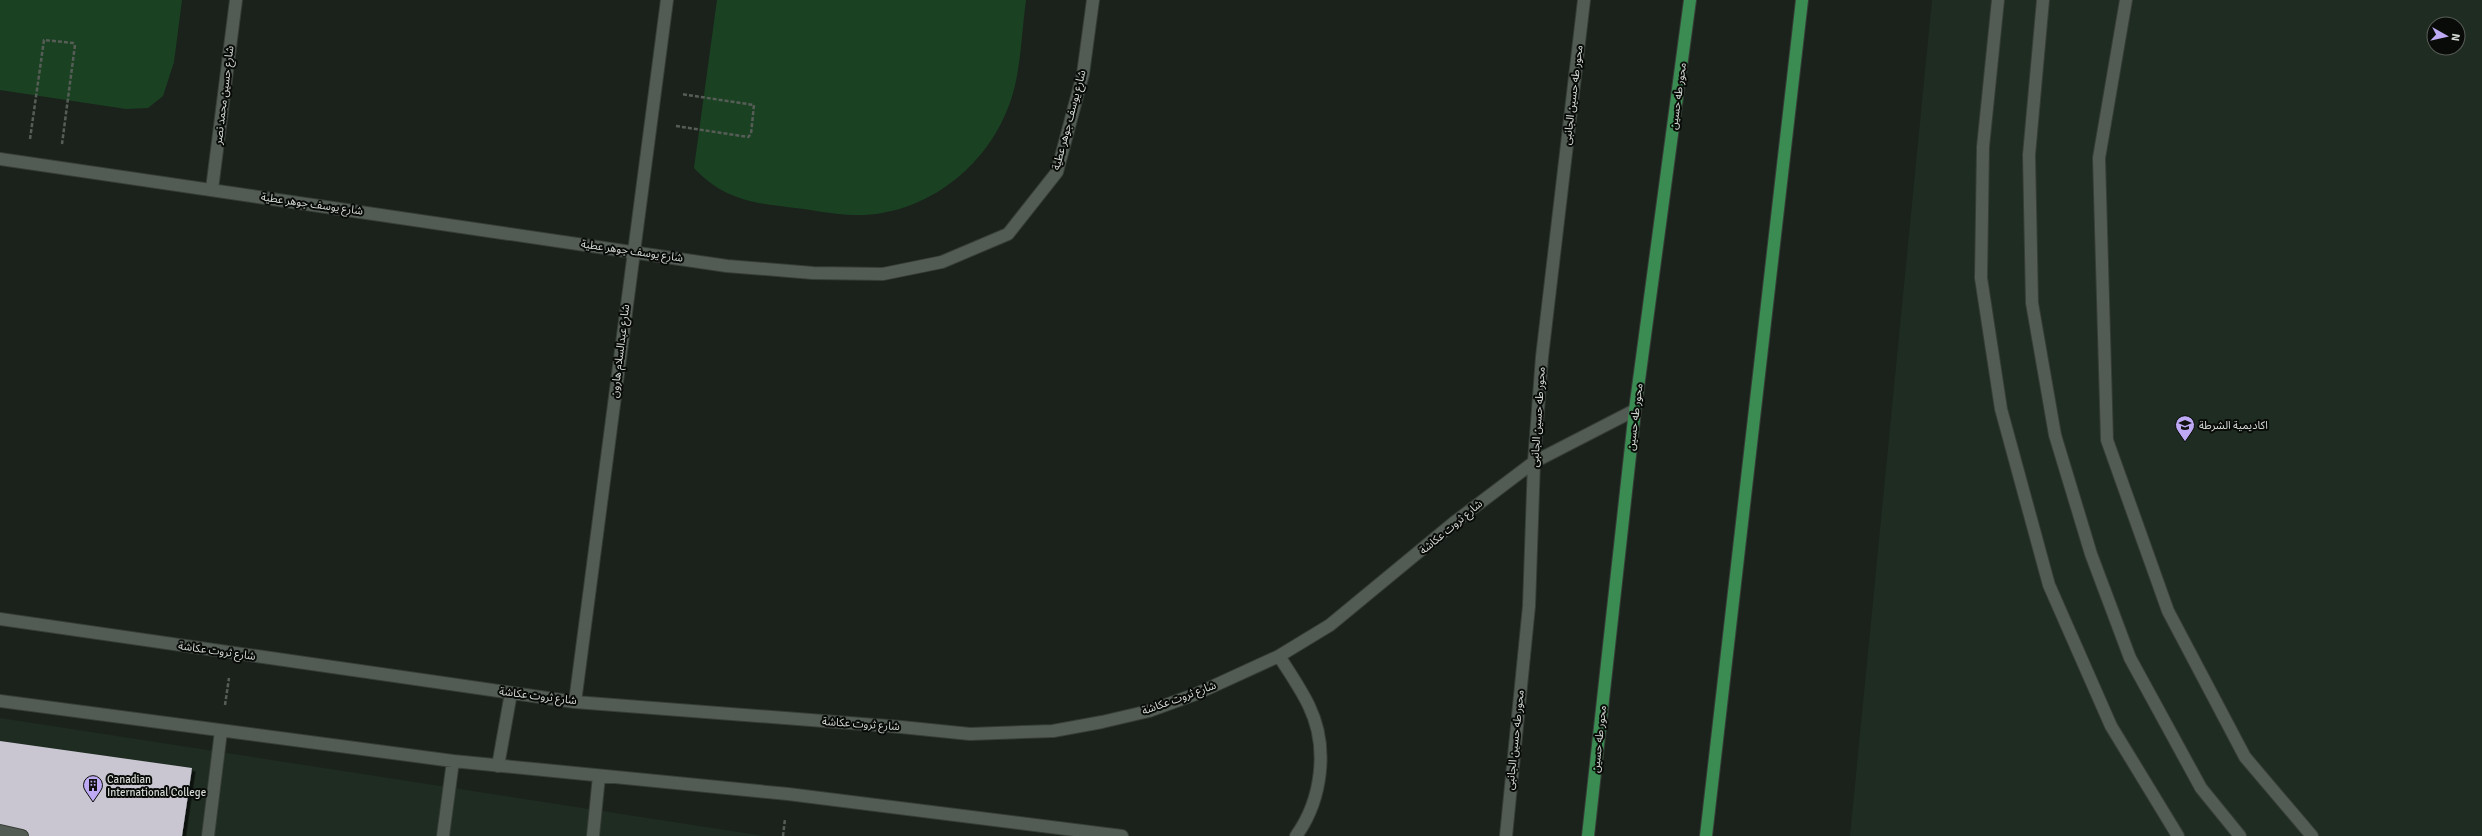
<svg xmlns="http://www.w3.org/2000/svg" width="2482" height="836" font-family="Signika,'Noto Sans Arabic',sans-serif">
	<defs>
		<filter id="shadow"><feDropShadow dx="3.5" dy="3.5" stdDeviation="0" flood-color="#0009"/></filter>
	</defs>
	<rect width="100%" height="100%" fill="#1b221c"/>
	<path fill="#1f2c21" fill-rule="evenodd" d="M1932,0H2482V836H1850ZM2434,24H2458V48H2434Z
		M0,718L764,836H0Z"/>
	<path fill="#1a4222" d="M0,0H182L174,62L163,96L148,108L126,109L0,90Z
		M717,0H1026C1022,29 1021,65 1013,93C996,153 945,202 882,213C856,218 830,213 804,209C758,203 727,203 694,168Z"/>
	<path fill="#c9c6d2" filter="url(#shadow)" d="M0,741L192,768L182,836H0Z"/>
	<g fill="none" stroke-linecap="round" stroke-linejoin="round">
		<g stroke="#373d37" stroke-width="14">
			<path id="minor" d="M1998,0L1983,147L1981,278L2001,409L2049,585L2111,726L2178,836
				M2043,0L2029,155L2032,303L2055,435L2091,554L2130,658L2201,788L2240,836
				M2126,0L2099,158L2107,440L2168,611L2245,757L2312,836
				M0,159L727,266L813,273L883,274L942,262L1008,234L1057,172L1083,74L1093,0
				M212,189L236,0
				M0,619L575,702L901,727L970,734L1053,731L1102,722L1149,711L1196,694L1279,656L1330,625L1456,521L1534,462L1635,410
				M1279,656C1289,672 1301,689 1309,706C1329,747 1322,800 1296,836
				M0,701L453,761L788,794L1122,836
				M575,702L667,0
				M498,766L511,693
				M0,831L22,836
				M208,836L221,731
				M443,836L453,761
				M593,836L599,776
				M1506,836L1529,606L1534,462L1542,357L1584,0"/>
		</g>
		<g stroke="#373d37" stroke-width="14">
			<path id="major" d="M1588,836L1635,410L1690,0
				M1706,836L1802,0"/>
		</g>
		<path stroke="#565d57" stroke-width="2.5" stroke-dasharray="4 2" stroke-linecap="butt" d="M676,126L748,137L751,134L754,105L681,94
			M30,139L44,40L73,43L75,45L62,144
			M225,705L229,678
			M783,836L785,819"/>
		<use href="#minor" stroke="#535c54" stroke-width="12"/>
		<use href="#major" stroke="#3a8c52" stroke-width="12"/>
	</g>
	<defs>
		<g id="university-pin" transform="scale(1)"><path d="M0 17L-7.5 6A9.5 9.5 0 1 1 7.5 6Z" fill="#bea9f4" stroke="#080b08"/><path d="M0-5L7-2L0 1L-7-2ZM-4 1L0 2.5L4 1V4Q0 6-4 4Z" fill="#111"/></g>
		<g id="building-pin" transform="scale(1)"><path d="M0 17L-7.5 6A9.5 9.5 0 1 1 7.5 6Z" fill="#bea9f4" stroke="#080b08"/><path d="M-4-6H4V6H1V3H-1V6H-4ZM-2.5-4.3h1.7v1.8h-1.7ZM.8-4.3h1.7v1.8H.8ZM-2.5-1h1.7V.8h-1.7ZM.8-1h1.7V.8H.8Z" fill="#111"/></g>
	</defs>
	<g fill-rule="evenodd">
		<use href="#university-pin" x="2185" y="425"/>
		<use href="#building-pin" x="93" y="785"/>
	</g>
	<g text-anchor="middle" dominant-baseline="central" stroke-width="4" stroke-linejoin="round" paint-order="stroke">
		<g font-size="11" fill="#d4d9d4" stroke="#080b08">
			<text transform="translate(224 95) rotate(-83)">شارع حسين محمد نصر</text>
			<text transform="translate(1573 95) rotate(-83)">محور طه حسين الجانبى</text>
			<text transform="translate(1678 96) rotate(-82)">محور طه حسين</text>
			<text transform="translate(1069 120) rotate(-75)">شارع يوسف جوهر عطية</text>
			<text transform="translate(312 204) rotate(8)">شارع يوسف جوهر عطية</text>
			<text transform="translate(632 251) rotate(8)">شارع يوسف جوهر عطية</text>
			<text transform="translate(620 351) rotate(-83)">شارع عبدالسلام هارون</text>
			<text transform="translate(1538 417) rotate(-86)">محور طه حسين الجانبى</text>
			<text transform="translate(1635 417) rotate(-83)">محور طه حسين</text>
			<text transform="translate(1451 527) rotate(-40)">شارع ثروت عكاشة</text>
			<text transform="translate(217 651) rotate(8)">شارع ثروت عكاشة</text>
			<text transform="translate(538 696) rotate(7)">شارع ثروت عكاشة</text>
			<text transform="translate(1179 698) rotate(-20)">شارع ثروت عكاشة</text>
			<text transform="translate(861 724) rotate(4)">شارع ثروت عكاشة</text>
			<text transform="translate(1599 739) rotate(-84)">محور طه حسين</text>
			<text transform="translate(1515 740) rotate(-84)">محور طه حسين الجانبى</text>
		</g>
		<g font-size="11" fill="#d4d9d4" stroke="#080b08" text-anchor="start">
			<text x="2199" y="425">اكاديمية الشرطة</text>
			<text x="107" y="779">Canadian<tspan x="107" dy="13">International College</tspan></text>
		</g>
	</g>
	<g transform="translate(2446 36) rotate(98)"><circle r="19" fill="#080b08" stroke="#5a5d5a"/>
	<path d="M0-3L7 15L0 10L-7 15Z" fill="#bea9f4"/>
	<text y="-6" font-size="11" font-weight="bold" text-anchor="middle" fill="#d4d9d4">N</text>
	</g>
</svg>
